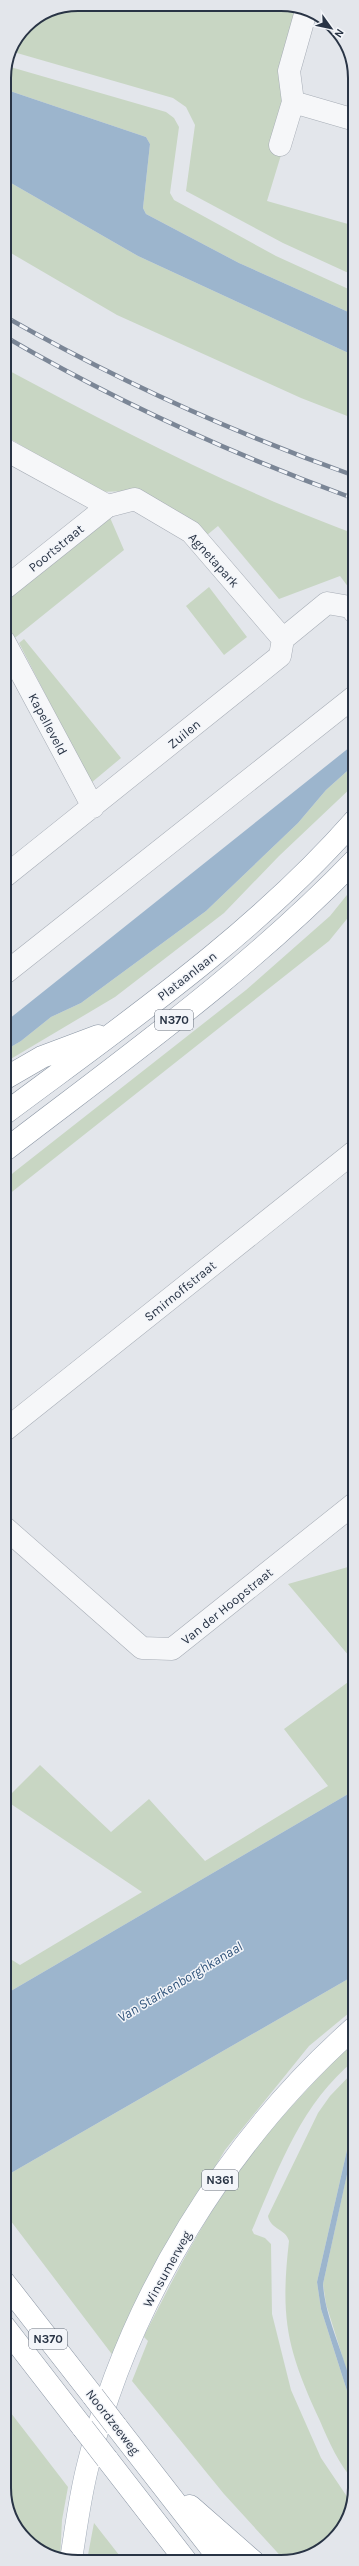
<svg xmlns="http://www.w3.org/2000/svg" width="359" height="2566" font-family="Karla,sans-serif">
	<rect width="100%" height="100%" fill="#e3e6eb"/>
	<path fill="#c8d6c3" d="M78,4L300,7L285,94L281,155L267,201L355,226V276L283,243L186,191L195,125L186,107L173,98L10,51C26,18 44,11 78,4Z
		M7,66L166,112L174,118L179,127L170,193L174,200L276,256L355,292V315L239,263L146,214L143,208L150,144L146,137L4,89Z
		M4,179L138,256L355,356V419L301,398L117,315L4,249Z
		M4,368C118,429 233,489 355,534V596L340,576L279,599L218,526L207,535L130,491L98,492L4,435Z
		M108,513L124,550L11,641L4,625V596Z
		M209,587L247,637L224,655L186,606Z
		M24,639L121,758L91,783L19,643Z
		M355,764V784L279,856L224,913L115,997L4,1063V1051L21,1041L51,1017L81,1003L206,911L298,823L326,790Z
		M355,885V909L329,941L8,1195L4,1193V1183L13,1173L246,990L330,916Z
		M355,1565V1663L288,1584Z
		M355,1677V1790L4,1995V1955L20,1965L142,1892L5,1800L40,1765L111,1832L149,1799L205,1861L328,1786L284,1729Z
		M355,1975V2008L309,2046L225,2150L175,2234L114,2357L4,2212V2177Z
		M355,2040V2060C301,2103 279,2168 252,2230L254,2234L265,2238L271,2244L272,2314L291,2390L321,2458L350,2501L336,2537L313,2554L286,2562L224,2494L132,2381L148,2341L144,2337L145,2334C170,2285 194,2237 225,2191C262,2135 308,2088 355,2040Z
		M355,2070V2115L317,2282L321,2309L355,2416V2482C339,2465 329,2442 320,2421C287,2350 280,2319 289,2241C286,2229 270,2229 268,2216L318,2113L330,2096Z
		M355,2137V2397L326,2304L323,2284Z
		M4,2404L68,2487L62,2520L60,2560L22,2536L4,2493Z
		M94,2523L123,2560H87Z"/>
	<path fill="#9cb5cd" d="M4,89L146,137L150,144L143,208L146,214L239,263L355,315V356L138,256L4,179Z
		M355,743V764L326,790L298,823L206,911L81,1003L51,1017L21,1041L4,1051V1023Z
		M355,1790V1975L4,2177V1995Z
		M355,2115V2138L323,2284C326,2329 355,2370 355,2416L321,2309L317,2282Z"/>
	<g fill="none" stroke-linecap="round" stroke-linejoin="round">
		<g stroke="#a7adb6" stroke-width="23">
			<path id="minor" d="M293,102L355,120
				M280,145L293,102L289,71L306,11
				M4,449L108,506
				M4,589L108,506L135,499L191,532L283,639
				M4,641L93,807
				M4,877L280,656L283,639L327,603L350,607L355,613
				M4,974L355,696
				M4,1431L355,1151
				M4,1527L142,1648L172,1649L355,1503"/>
		</g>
		<g stroke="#a1abb8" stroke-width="23">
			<path id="major" d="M71,2560C76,2528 80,2496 88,2465C128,2301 228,2139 355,2027"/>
		</g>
		<g stroke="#8994a3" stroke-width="23">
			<path id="highway" d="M4,1079L42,1057L98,1036
				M4,1114C126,1023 254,935 355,820
				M4,1151C125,1058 249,970 355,860
				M4,2282L93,2396
				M4,2326L83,2428
				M116,2426L221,2561
				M107,2459L186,2561
				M190,2506L254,2562"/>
		</g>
		<use href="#minor" stroke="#f6f7f9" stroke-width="22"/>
		<use href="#major" stroke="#fff" stroke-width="22"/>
		<use href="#highway" stroke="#fff" stroke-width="22"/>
		<g stroke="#7b8696" stroke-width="4.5">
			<path id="rail" d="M4,316C116,380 234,433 355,476
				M4,336C115,401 234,455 355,499"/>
		</g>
		<use href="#rail" stroke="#f3f5f9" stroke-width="3" stroke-dasharray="9" stroke-linecap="butt"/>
		<g stroke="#8994a3" stroke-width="23" stroke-linecap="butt">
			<path id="highway-bridge" d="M93,2396L116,2426
				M83,2428L107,2459"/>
		</g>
		<use href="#highway-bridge" stroke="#fff" stroke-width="22"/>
	</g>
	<g text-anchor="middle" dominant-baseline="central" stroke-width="3" stroke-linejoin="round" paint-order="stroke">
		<g fill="#f3f5f9" stroke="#666e7b" stroke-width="1">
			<rect x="155" y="1010" width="38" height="20" rx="3"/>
			<rect x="202" y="2170" width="36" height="20" rx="3"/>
			<rect x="29" y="2329" width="38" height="20" rx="3"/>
		</g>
		<g font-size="12" font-weight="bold" fill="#293445">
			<text x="174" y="1020">N370</text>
			<text x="220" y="2180">N361</text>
			<text x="48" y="2339">N370</text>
		</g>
		<g font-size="13" fill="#293445" stroke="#f3f5f9">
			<text transform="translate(56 548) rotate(-39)">Poortstraat</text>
			<text transform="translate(214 560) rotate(48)">Agnetapark</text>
			<text transform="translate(48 724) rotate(62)">Kapelleveld</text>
			<text transform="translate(184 734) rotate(-39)">Zuilen</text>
			<text transform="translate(187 976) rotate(-38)">Plataanlaan</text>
			<text transform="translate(180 1291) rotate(-39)">Smirnoffstraat</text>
			<text transform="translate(227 1606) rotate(-39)">Van der Hoopstraat</text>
			<text transform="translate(167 2269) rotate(-61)">Winsumerweg</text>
			<text transform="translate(113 2422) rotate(52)">Noordzeeweg</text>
		</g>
		<g font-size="14" font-style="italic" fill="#31547b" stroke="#f3f5f9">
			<text transform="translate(180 1982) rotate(-31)">Van Starkenborghkanaal</text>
		</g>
	</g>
	<path d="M0 0H359V2566H0ZM78 11H281A67 67 0 0 1 348 78V2488A67 67 0 0 1 281 2555H78A67 67 0 0 1 11 2488V78A67 67 0 0 1 78 11Z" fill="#e3e6eb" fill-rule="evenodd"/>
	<path fill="none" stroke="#293445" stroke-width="2" d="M78 11H281A67 67 0 0 1 348 78V2488A67 67 0 0 1 281 2555H78A67 67 0 0 1 11 2488V78A67 67 0 0 1 78 11Z"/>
	<g transform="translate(331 28) rotate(123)" stroke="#f3f5f9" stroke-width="3" paint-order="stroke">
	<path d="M0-3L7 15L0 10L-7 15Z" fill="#293445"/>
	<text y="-6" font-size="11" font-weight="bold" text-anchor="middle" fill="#293445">N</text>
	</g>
</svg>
